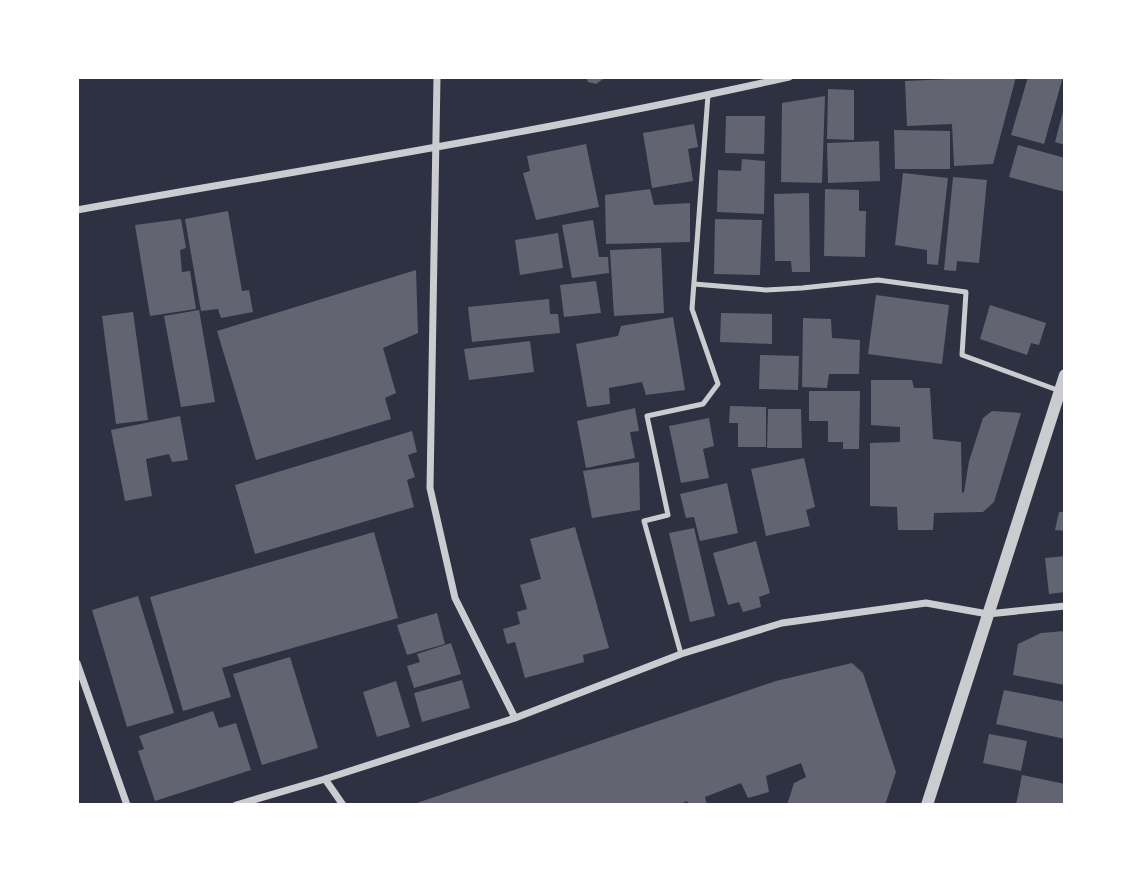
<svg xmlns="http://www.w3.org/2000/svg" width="1142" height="882" font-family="Quicksand,sans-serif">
	<rect width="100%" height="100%" fill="#2d3142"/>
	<path fill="#626471" d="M586,77H603V79L596,84L588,82Z
		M992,77H1016L993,164L954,166L952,124L907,126L905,81Z
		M1028,77H1063L1044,144L1011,135Z
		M828,89L854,90V140L827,139Z
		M825,96L822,183L781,182L782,103Z
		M1064,108H1065V145L1055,142Z
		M726,116H765L764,154L725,153Z
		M694,124L698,147L688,149L693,181L652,188L643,133Z
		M894,130L950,131V169H895Z
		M879,141L880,181L828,183L827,143Z
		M586,144L599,207L536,220L523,173L530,171L527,156Z
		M1018,145L1065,158V192L1009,177Z
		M742,159L765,161L764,214L717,212L718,170L741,171Z
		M903,173L948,178L938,265L927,264V250L895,245Z
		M953,177L987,180L979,263L957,261L956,271L944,270Z
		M650,189L654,205L690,203V242L606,244L605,195Z
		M825,189L859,190V211H866L865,257L824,256Z
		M809,193L810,272H792L791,261H775L774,194Z
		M228,211L242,291L249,290L253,312L221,318L218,309L201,311L185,219Z
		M181,219L186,248L180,250L182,272L190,271L196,309L150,316L135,225Z
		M715,219L762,220L760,275L714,274Z
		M593,220L599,257H608L609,273L572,278L562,225Z
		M558,233L563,268L520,275L515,240Z
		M661,248L664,313L614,316L610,250Z
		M416,270L418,333L383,348L396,393L385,398L391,419L256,460L217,331Z
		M596,281L601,313L564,317L560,285Z
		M876,295L949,305L942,364L868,354Z
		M549,299L550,314H558L560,333L472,342L468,307Z
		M990,305L1046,323L1039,345L1031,343L1027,355L980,339Z
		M199,310L215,402L181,407L164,316Z
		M133,312L148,420L116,424L102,316Z
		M721,313L772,314V344L720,342Z
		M673,317L685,390L646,395L642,382L609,388L610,404L587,407L576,344L618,336L621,326Z
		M803,318L831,319L832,338L860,340L859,374H829L827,388L802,387Z
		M530,341L534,372L469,380L464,349Z
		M760,355L799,356L798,390L759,389Z
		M871,380H912L914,388H930L933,439L961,442L962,493L964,492L969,461L983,418L992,411L1021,413L994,502L983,512L934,513L933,530H898L897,507L870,506V443L900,442V427L871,425Z
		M809,391H860L859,449H843V442H828V421H809Z
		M730,406L766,407V447H738V423H729Z
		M635,408L639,431L630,432L635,458L586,468L577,421Z
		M768,409H801L802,448H767Z
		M180,416L188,460L172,462L169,454L146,459L152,496L125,501L111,430Z
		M709,418L714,446L703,449L709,478L681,483L669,426Z
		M412,431L417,452L408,455L415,477L407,480L414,507L255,554L235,485Z
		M804,458L815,507L806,510L810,526L766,536L751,469Z
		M639,462L640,510L592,518L583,471Z
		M727,483L738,533L700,541L694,517L686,518L680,494Z
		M1059,512H1065V531L1055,530Z
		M575,527L609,648L583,655L584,662L525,678L515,642L507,644L503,629L520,624L517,612L527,609L520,585L541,579L530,539Z
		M694,528L715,616L690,622L669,533Z
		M374,532L398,618L222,668L231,697L183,711L150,597Z
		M756,541L770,593L759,597L761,607L743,612L739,602L728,605L713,553Z
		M1065,556V592L1049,594L1045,558Z
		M138,596L174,713L127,727L92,610Z
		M437,613L445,644L407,655L397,625Z
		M1065,631V685L1013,675L1018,644L1041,633Z
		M451,643L461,674L414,688L407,666L420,662L417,654Z
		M290,657L318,748L262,765L233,674Z
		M852,663L863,673L896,772L885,805H787L794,783L806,777L801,763L766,776L769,792L748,798L741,783L705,797L707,805H689L687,801L678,805H411L776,681Z
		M462,680L470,708L422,722L414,693Z
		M396,681L410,727L377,737L363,692Z
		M1004,690L1065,702V739L996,724Z
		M213,711L219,728L236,723L251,770L155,801L138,751L144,749L139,736Z
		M989,734L1027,741L1021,771L983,763Z
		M1022,775L1065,784V805H1016Z"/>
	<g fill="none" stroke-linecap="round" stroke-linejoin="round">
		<path stroke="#caccd0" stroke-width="5" d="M694,284L766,290L802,288L878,280L966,292L962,355L1060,391
			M681,654L644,521L668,515L647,416L703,404L718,384L692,309L708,95"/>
		<path stroke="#caccd0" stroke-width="7" d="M437,77L430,488L455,598L515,718
			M77,210C314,168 553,130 789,77
			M77,663L127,805
			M325,779L343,805
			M236,805L325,779L515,718L681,654L782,623L926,603L988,614L1065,606"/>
		<path stroke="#caccd0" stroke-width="12" d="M927,805L1065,375"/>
	</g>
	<rect width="1142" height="882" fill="none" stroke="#ffffff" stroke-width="158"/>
</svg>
